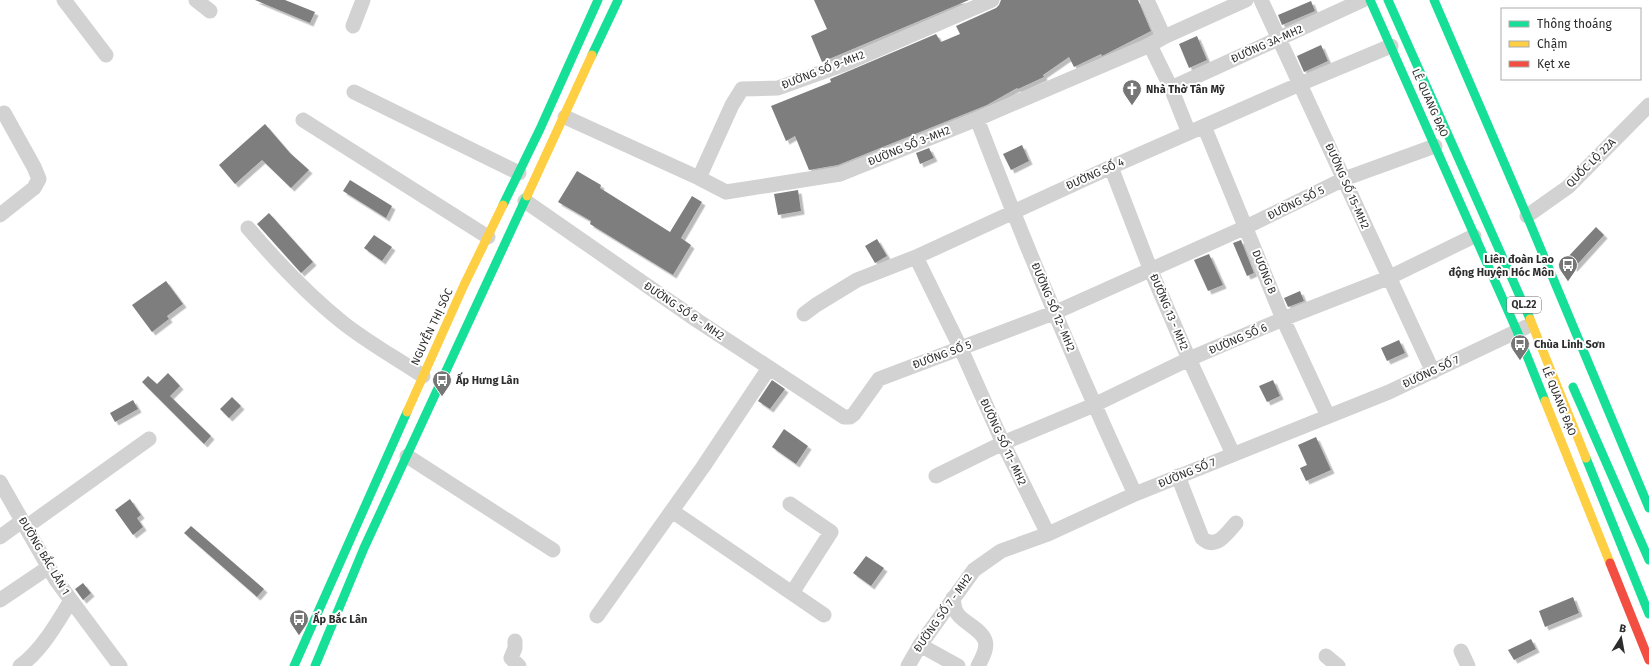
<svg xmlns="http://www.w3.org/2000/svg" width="1649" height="666" font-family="'Fira Sans',sans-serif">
	<defs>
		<filter id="shadow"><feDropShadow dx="3.5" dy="3.5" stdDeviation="0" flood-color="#0004"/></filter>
	</defs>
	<rect width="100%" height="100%" fill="#fff"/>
	<path fill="#7e7e7e" filter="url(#shadow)" d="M255,0H285L315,12L310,23Z
		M814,0H969L822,62L811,36L827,29Z
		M1001,0H1138L1151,31L1108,53L1102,56L1101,54L1074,67L1069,57L1043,75L1044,77L1018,89L1017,88L987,105L838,165L809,170L795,136L786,141L771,106L831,82L830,79L936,34L941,42L960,34L956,26L996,8L999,5Z
		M1311,1L1315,11L1282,25L1278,15Z
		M1197,36L1207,60L1189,68L1179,44Z
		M1321,45L1328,61L1304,72L1297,56Z
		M265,124L290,153L309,170L291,188L262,160L235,184L219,165Z
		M1022,145L1029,161L1011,170L1003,154Z
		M929,148L934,158L920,164L916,153Z
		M577,171L601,185L600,188L670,232L692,196L702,202L681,238L691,245L673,275L590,224L591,221L558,202Z
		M350,180L392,206L386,218L343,191Z
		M798,190L801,211L778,215L774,194Z
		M269,213L313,262L301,273L257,224Z
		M1596,227L1604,235L1574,268L1565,260Z
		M374,235L392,247L382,261L364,248Z
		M877,239L887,256L875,263L865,246Z
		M1241,240L1254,273L1247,276L1233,243Z
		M1209,254L1223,285L1208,291L1194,260Z
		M166,281L183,304L167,316L169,319L152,332L132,305Z
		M1300,291L1304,301L1288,307L1284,298Z
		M1399,340L1405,353L1387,361L1381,348Z
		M168,373L180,386L170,396L211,436L204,444L142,382L148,376L157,384Z
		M772,380L785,389L770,409L758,401Z
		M1273,380L1280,396L1267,402L1259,386Z
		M232,397L241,406L229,418L220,409Z
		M133,400L138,409L115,422L110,413Z
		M784,429L808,446L796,464L772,447Z
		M1316,437L1331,470L1306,481L1300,468L1307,465L1298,445Z
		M130,499L141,515L137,518L143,527L133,535L115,510Z
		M191,526L264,589L257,597L184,533Z
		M866,556L884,568L871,586L853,573Z
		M83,583L91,593L83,600L75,589Z
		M1573,597L1579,613L1545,627L1539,611Z
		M1531,639L1536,649L1514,660L1508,650Z"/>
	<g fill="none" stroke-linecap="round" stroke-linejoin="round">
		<path stroke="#d2d2d2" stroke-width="15" d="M64,0L106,55
			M196,0L210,11
			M1147,0L1164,37
			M1261,0L1433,372
			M353,26L363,0
			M1150,45L1171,88L1189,133
			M1171,88L1363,0
			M354,92L519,173
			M565,117L699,178L726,192L840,174L977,119L1150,45L1164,37L1246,0
			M977,119C1025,245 1078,371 1135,494
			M303,120L488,237
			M1204,126L1283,319L1328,416
			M1111,167L1151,271L1189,359L1233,454
			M699,178L732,105L742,89L778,88L842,65L992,0
			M525,201L698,321L844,417H850L854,414L879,379L1056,312L1246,227L1344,179L1435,146
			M0,215L34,188L39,179L34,167L4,113
			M1527,216L1568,187L1649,105
			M248,228C277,262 307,294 342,322C367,342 396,358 423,376
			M916,257L961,349L1003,443L1048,534
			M804,314L816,305L857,280L916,257L1111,167L1300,84L1391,46
			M407,456L553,550
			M936,476L1003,443L1094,405L1189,359L1283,319L1388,278L1474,236
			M1178,476L1202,538C1216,551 1227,533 1236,523
			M0,482L56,580L120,666
			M790,504L831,532L792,593
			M672,511L824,615
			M26,527L149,439
			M0,537L22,521
			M953,598C954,603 954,609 957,613C960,618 965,621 969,624C989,638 990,644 978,666
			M0,600L49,567
			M597,616L703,467L769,368
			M515,641V648L511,658L519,666
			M920,645L958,666
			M1461,651L1468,666
			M1326,656L1338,666
			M20,666C41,651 58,622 71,600
			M908,666L920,645L974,570L1001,551L1048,534L1135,494L1389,392L1526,327"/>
		<path stroke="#16e098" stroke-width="9" d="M1370,0L1517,331L1545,401
			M1388,0L1530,319
			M1434,0L1527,216L1649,508
			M592,55L618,0
			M503,205L540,129L598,0
			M1573,387L1649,560
			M1586,458L1649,614
			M294,666L407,412
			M315,666L364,548L527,196"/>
		<path stroke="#ffcf43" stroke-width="9" d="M527,196L592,55
			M1530,319L1586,458
			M1545,401L1610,563
			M407,412L464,285L503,205"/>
		<path stroke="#f24e42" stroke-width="9" d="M1610,563L1649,660"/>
	</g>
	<defs>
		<g id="church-pin" transform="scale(1)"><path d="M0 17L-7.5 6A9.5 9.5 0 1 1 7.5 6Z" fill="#767676" stroke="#fff"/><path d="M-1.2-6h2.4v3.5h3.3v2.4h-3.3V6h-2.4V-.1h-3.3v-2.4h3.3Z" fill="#fff"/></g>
		<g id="bus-pin" transform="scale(1)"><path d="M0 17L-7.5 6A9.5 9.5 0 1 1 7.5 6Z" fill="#767676" stroke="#fff"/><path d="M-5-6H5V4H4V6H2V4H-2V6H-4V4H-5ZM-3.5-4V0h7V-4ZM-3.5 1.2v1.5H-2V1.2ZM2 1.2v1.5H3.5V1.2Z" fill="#fff"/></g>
	</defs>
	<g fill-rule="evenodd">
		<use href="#church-pin" x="1132" y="89"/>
		<use href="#bus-pin" x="1568" y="265"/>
		<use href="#bus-pin" x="1520" y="344"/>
		<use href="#bus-pin" x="442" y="380"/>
		<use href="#bus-pin" x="299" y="619"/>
	</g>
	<g text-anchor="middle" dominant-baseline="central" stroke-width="4" stroke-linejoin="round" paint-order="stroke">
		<rect fill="#fff" stroke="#6c6c6c" stroke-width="1" x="1507" y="297" width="34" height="16" rx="3"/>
		<g font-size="10" font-weight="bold" fill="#2d2d2d">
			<text x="1524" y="305">QL.22</text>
		</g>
		<g font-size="11" fill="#2d2d2d" stroke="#fff">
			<text transform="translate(1267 44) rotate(-24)">ĐƯỜNG 3A-MH2</text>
			<text transform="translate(823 70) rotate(-21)">ĐƯỜNG SỐ 9-MH2</text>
			<text transform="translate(1430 103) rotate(66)">LÊ QUANG ĐẠO</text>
			<text transform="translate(909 146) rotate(-22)">ĐƯỜNG SỐ 3-MH2</text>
			<text transform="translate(1591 163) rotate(-45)">QUỐC LỘ 22A</text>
			<text transform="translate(1095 174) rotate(-24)">ĐƯỜNG SỐ 4</text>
			<text transform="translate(1347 186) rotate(66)">ĐƯỜNG SỐ 15-MH2</text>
			<text transform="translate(1296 203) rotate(-26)">ĐƯỜNG SỐ 5</text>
			<text transform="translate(1264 272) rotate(68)">DƯƠNG B</text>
			<text transform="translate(1053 307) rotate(67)">ĐƯỜNG SỐ 12- MH2</text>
			<text transform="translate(684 311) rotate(34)">ĐƯỜNG SỐ 8 - MH2</text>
			<text transform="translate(1169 312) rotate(67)">ĐƯỜNG 13 - MH2</text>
			<text transform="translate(432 327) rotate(-65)">NGUYỄN THỊ SÓC</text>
			<text transform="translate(1238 339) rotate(-23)">ĐƯỜNG SỐ 6</text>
			<text transform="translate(942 355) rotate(-20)">ĐƯỜNG SỐ 5</text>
			<text transform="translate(1431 372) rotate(-25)">ĐƯỜNG SỐ 7</text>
			<text transform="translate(1559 401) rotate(68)">LÊ QUANG ĐẠO</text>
			<text transform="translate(1003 442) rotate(65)">ĐƯỜNG SỐ 11- MH2</text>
			<text transform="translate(1187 473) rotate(-22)">ĐƯỜNG SỐ 7</text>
			<text transform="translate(44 556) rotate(59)">ĐƯỜNG BẮC LÂN 1</text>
			<text transform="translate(943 613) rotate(-55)">ĐƯỜNG SỐ 7 - MH2</text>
		</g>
		<g font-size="11" font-weight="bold" fill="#2d2d2d" stroke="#fff" text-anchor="start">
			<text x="1146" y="89">Nhà Thờ Tân Mỹ</text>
			<text x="1554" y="259" text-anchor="end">Liên đoàn Lao<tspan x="1554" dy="13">động Huyện Hóc Môn</tspan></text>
			<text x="1534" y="344">Chùa Linh Sơn</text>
			<text x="456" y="380">Ấp Hưng Lân</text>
			<text x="313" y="619">Ấp Bắc Lân</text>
		</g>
	</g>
	<rect x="1501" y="8" width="140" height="72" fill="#ffffff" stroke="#ababab"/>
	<rect x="1509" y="21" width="20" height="6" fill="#16e098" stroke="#ababab"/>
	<text x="1537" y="28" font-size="12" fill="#2d2d2d">Thông thoáng</text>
	<rect x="1509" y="41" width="20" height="6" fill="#ffcf43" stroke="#ababab"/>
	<text x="1537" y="48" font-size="12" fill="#2d2d2d">Chậm</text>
	<rect x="1509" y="61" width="20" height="6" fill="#f24e42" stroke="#ababab"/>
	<text x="1537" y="68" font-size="12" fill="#2d2d2d">Kẹt xe</text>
	<g transform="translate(1621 638) rotate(11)" stroke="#ffffff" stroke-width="3" paint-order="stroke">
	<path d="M0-3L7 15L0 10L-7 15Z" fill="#2d2d2d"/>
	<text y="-6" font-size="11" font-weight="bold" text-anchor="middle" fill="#2d2d2d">B</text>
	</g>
</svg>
